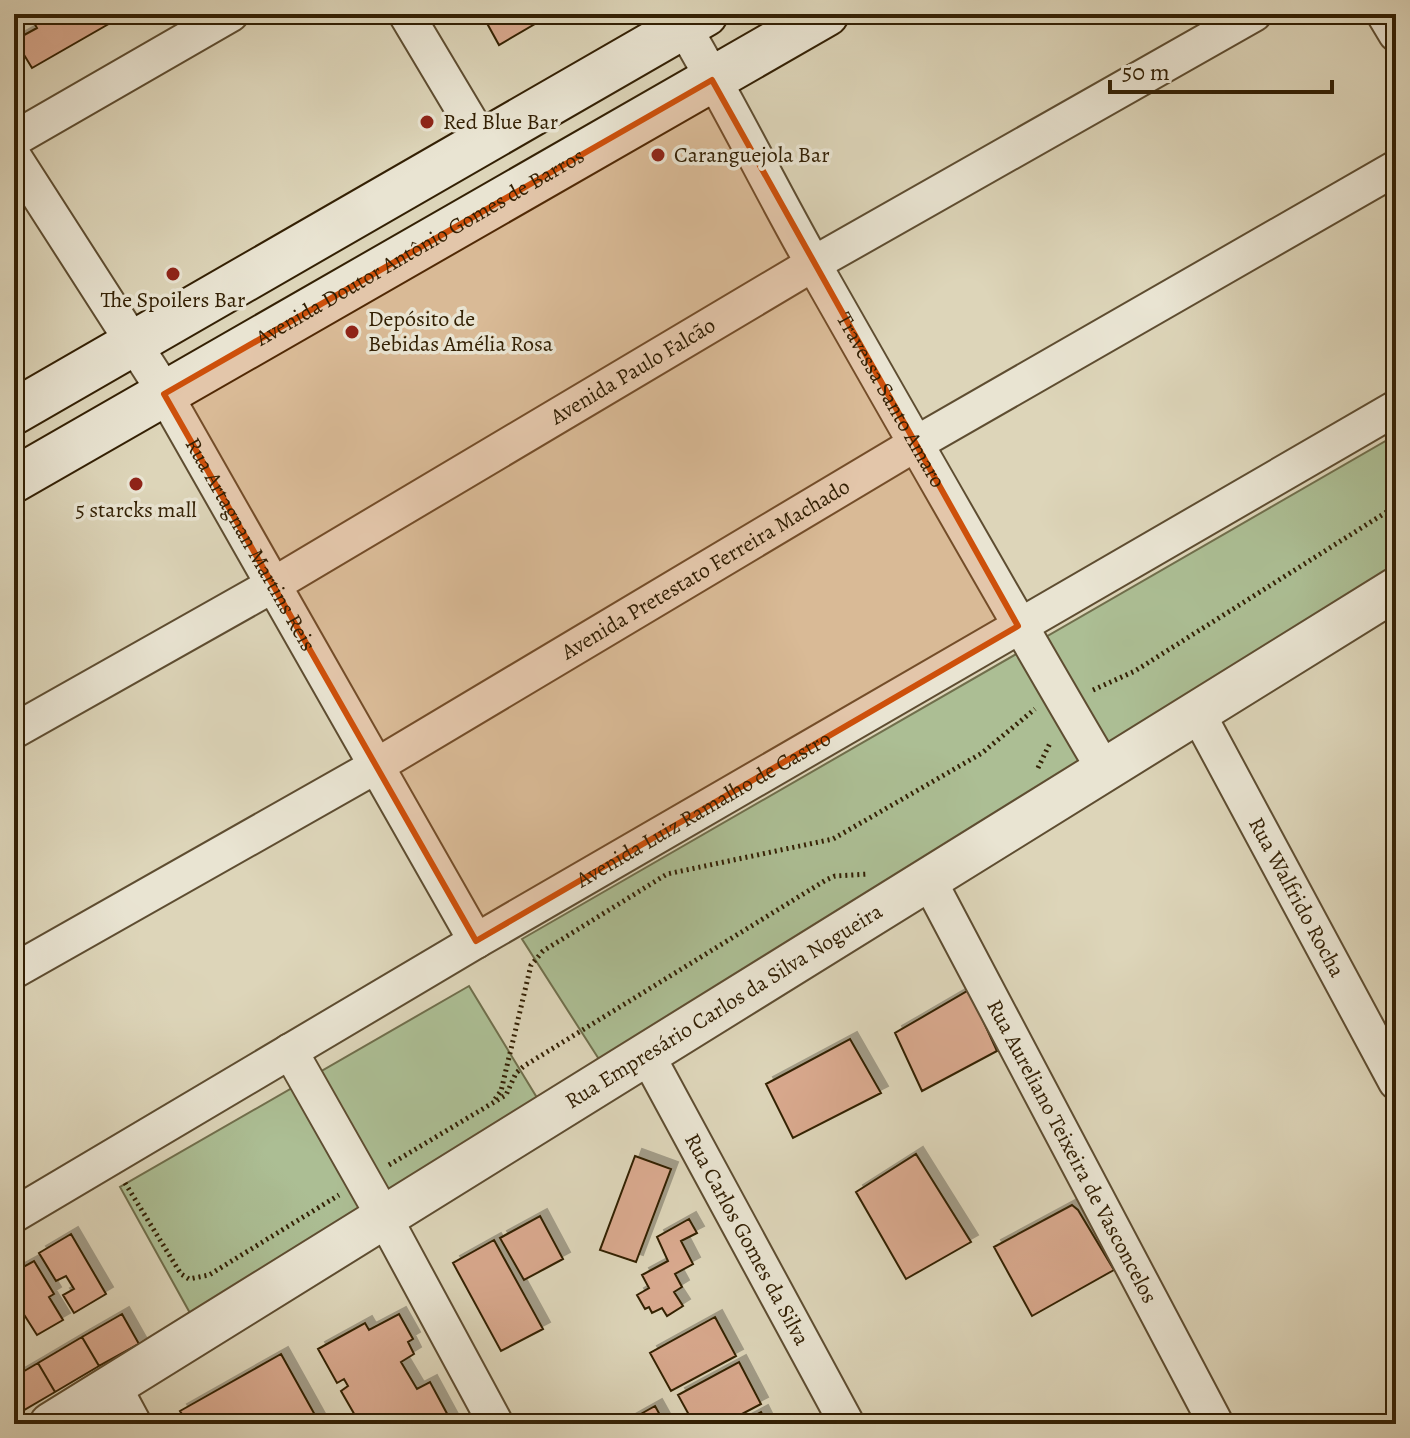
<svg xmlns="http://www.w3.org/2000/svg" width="1410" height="1438" font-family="Alegreya,serif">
	<defs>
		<filter id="shadow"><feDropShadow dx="7" dy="-7" stdDeviation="0" flood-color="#0004"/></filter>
	</defs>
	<rect width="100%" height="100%" fill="#ddd5b9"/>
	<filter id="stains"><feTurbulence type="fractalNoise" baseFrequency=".0025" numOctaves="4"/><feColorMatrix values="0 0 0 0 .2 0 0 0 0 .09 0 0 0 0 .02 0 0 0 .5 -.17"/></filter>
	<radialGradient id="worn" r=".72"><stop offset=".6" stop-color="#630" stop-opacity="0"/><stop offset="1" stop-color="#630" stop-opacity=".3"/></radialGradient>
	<path fill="#acbe94" stroke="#706f4c" stroke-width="2" d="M1396,435V577L602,1064L522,939Z
		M469,986L539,1101L190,1313L120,1187Z"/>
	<path fill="#d9a98e" stroke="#332004" stroke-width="2" filter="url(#shadow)" d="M29,14H126L32,68L15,40L37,28Z
		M486,14H552L499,45L483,16Z
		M969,990L997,1051L922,1091L895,1033Z
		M850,1039L881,1093L793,1138L766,1084Z
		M916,1154L971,1242L906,1279L856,1192Z
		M635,1156L671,1169L636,1262L600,1250Z
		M1072,1205L1078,1210L1114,1270L1032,1316L994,1247Z
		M540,1216L563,1259L524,1280L500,1238Z
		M689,1219L697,1233L681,1241L693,1264L675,1274L682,1287L674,1292L683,1306L667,1316L662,1308L652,1313L649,1307L645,1309L637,1295L649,1288L642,1275L668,1261L657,1237Z
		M71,1234L106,1294L74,1313L63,1295L74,1289L66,1276L56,1281L39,1253Z
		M494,1240L543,1329L501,1351L453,1263Z
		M34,1261L54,1294L49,1297L63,1320L37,1335L23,1313L19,1315L14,1306V1272Z
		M122,1314L139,1344L99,1366L82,1337Z
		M399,1314L413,1339L408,1342L414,1354L401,1362L417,1389L430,1382L451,1421L446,1424H360L341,1391L348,1386L344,1379L337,1383L318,1349L365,1323L369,1330Z
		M715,1317L736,1356L671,1391L650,1353Z
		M82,1337L99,1366L55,1392L38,1363Z
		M281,1354L320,1424H188L180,1411Z
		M739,1362L761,1404L723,1424H694L678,1395Z
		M38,1363L55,1392L19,1413L14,1403V1377Z
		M655,1406L665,1424H623Z
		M761,1412L767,1424H739Z"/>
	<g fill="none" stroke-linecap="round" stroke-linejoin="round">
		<g stroke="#5e4d31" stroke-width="38">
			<g id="minor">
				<path d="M406,14L483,143"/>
				<path id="s1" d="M676,14C725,95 767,182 814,265C910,434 1006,603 1105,771"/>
				<path d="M1384,14L1396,34"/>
				<path d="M14,139L231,14"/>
				<path id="s2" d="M14,157L154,375L476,941"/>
				<path id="s3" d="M1198,714L1396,1082"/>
				<path id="s4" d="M14,731L273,585L813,264L1254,14"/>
				<path id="s5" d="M928,879L1216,1424"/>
				<path id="s6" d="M14,971L376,766L917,443L1396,168"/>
				<path d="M290,1051L383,1215L496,1424"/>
				<path id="s7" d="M646,1053L847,1424"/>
				<path id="s8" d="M14,1215L476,941L1396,408"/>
				<path d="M113,1385L134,1424"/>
			</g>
		</g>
		<g stroke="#5e4d31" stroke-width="46">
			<g id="tertiary">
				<path id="s9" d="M51,1424L1396,589"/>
			</g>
		</g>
		<g stroke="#332004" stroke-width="48">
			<g id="secondary">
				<path d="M14,412L705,14"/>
				<path id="s10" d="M14,480L826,14"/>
			</g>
		</g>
		<path stroke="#332004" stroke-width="5" stroke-dasharray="2 4" stroke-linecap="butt" d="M1093,690L1135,671L1396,506
			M1038,768L1051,741
			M495,1099L501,1091L531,965L543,951L667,874L833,839L982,753L1035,709
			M389,1165L506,1095L516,1073L524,1066L826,880L835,876L869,874
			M125,1183L181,1274L189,1279L209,1275L339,1195"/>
		<use href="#minor" stroke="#e9e4d2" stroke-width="34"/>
		<use href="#tertiary" stroke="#e9e4d2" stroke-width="42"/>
		<use href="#secondary" stroke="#e9e4d2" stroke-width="44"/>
	</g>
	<path fill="#cd500b" fill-opacity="0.2" stroke="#cd500b" stroke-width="6" stroke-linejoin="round" d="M712,80L1018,626L476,941L164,394Z"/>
	<g fill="#8f2418" stroke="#e9e4d2" stroke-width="3">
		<circle cx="427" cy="122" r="8"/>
		<circle cx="658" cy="155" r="8"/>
		<circle cx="173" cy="274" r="8"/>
		<circle cx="352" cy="332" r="8"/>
		<circle cx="136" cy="484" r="8"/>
	</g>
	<g text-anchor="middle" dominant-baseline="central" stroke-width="7" stroke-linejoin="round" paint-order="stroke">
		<g font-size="22" fill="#332004" stroke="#e9e4d2" text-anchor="start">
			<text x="443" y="122">Red Blue Bar</text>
			<text x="674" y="155">Caranguejola Bar</text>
			<text x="173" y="300" text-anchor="middle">The Spoilers Bar</text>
			<text x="368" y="319">Depósito de<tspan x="368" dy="25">Bebidas Amélia Rosa</tspan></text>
			<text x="136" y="510" text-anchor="middle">5 starcks mall</text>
		</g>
		<g font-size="22" fill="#332004" stroke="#e9e4d2">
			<text stroke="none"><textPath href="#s10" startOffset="468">Avenida Doutor Antônio Gomes de Barros</textPath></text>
			<text stroke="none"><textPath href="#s4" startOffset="716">Avenida Paulo Falcão</textPath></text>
			<text stroke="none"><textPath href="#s1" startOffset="442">Travessa Santo Amaro</textPath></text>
			<text stroke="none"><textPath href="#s2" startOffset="454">Rua Artagnan Martins Reis</textPath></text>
			<text stroke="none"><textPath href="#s6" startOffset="800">Avenida Pretestato Ferreira Machado</textPath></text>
			<text stroke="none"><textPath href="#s8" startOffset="800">Avenida Luiz Ramalho de Castro</textPath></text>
			<text stroke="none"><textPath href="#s3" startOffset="208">Rua Walfrido Rocha</textPath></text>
			<text stroke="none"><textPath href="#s9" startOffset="792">Rua Empresário Carlos da Silva Nogueira</textPath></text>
			<text stroke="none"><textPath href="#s5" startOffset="308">Rua Aureliano Teixeira de Vasconcelos</textPath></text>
			<text stroke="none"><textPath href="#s7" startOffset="212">Rua Carlos Gomes da Silva</textPath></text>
		</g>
	</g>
	<rect width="1410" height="1438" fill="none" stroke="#ddd5b9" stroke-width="48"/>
	<rect x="16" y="16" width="1378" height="1406" fill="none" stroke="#332004" stroke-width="4"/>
	<rect x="24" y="24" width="1362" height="1390" fill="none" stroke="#332004" stroke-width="2"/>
	<path d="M1110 80v12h222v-12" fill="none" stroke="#332004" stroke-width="4"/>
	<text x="1122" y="80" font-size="24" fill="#332004" stroke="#e9e4d2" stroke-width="6" paint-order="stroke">50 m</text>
	<rect width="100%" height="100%" filter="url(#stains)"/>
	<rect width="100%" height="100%" fill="url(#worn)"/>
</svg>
